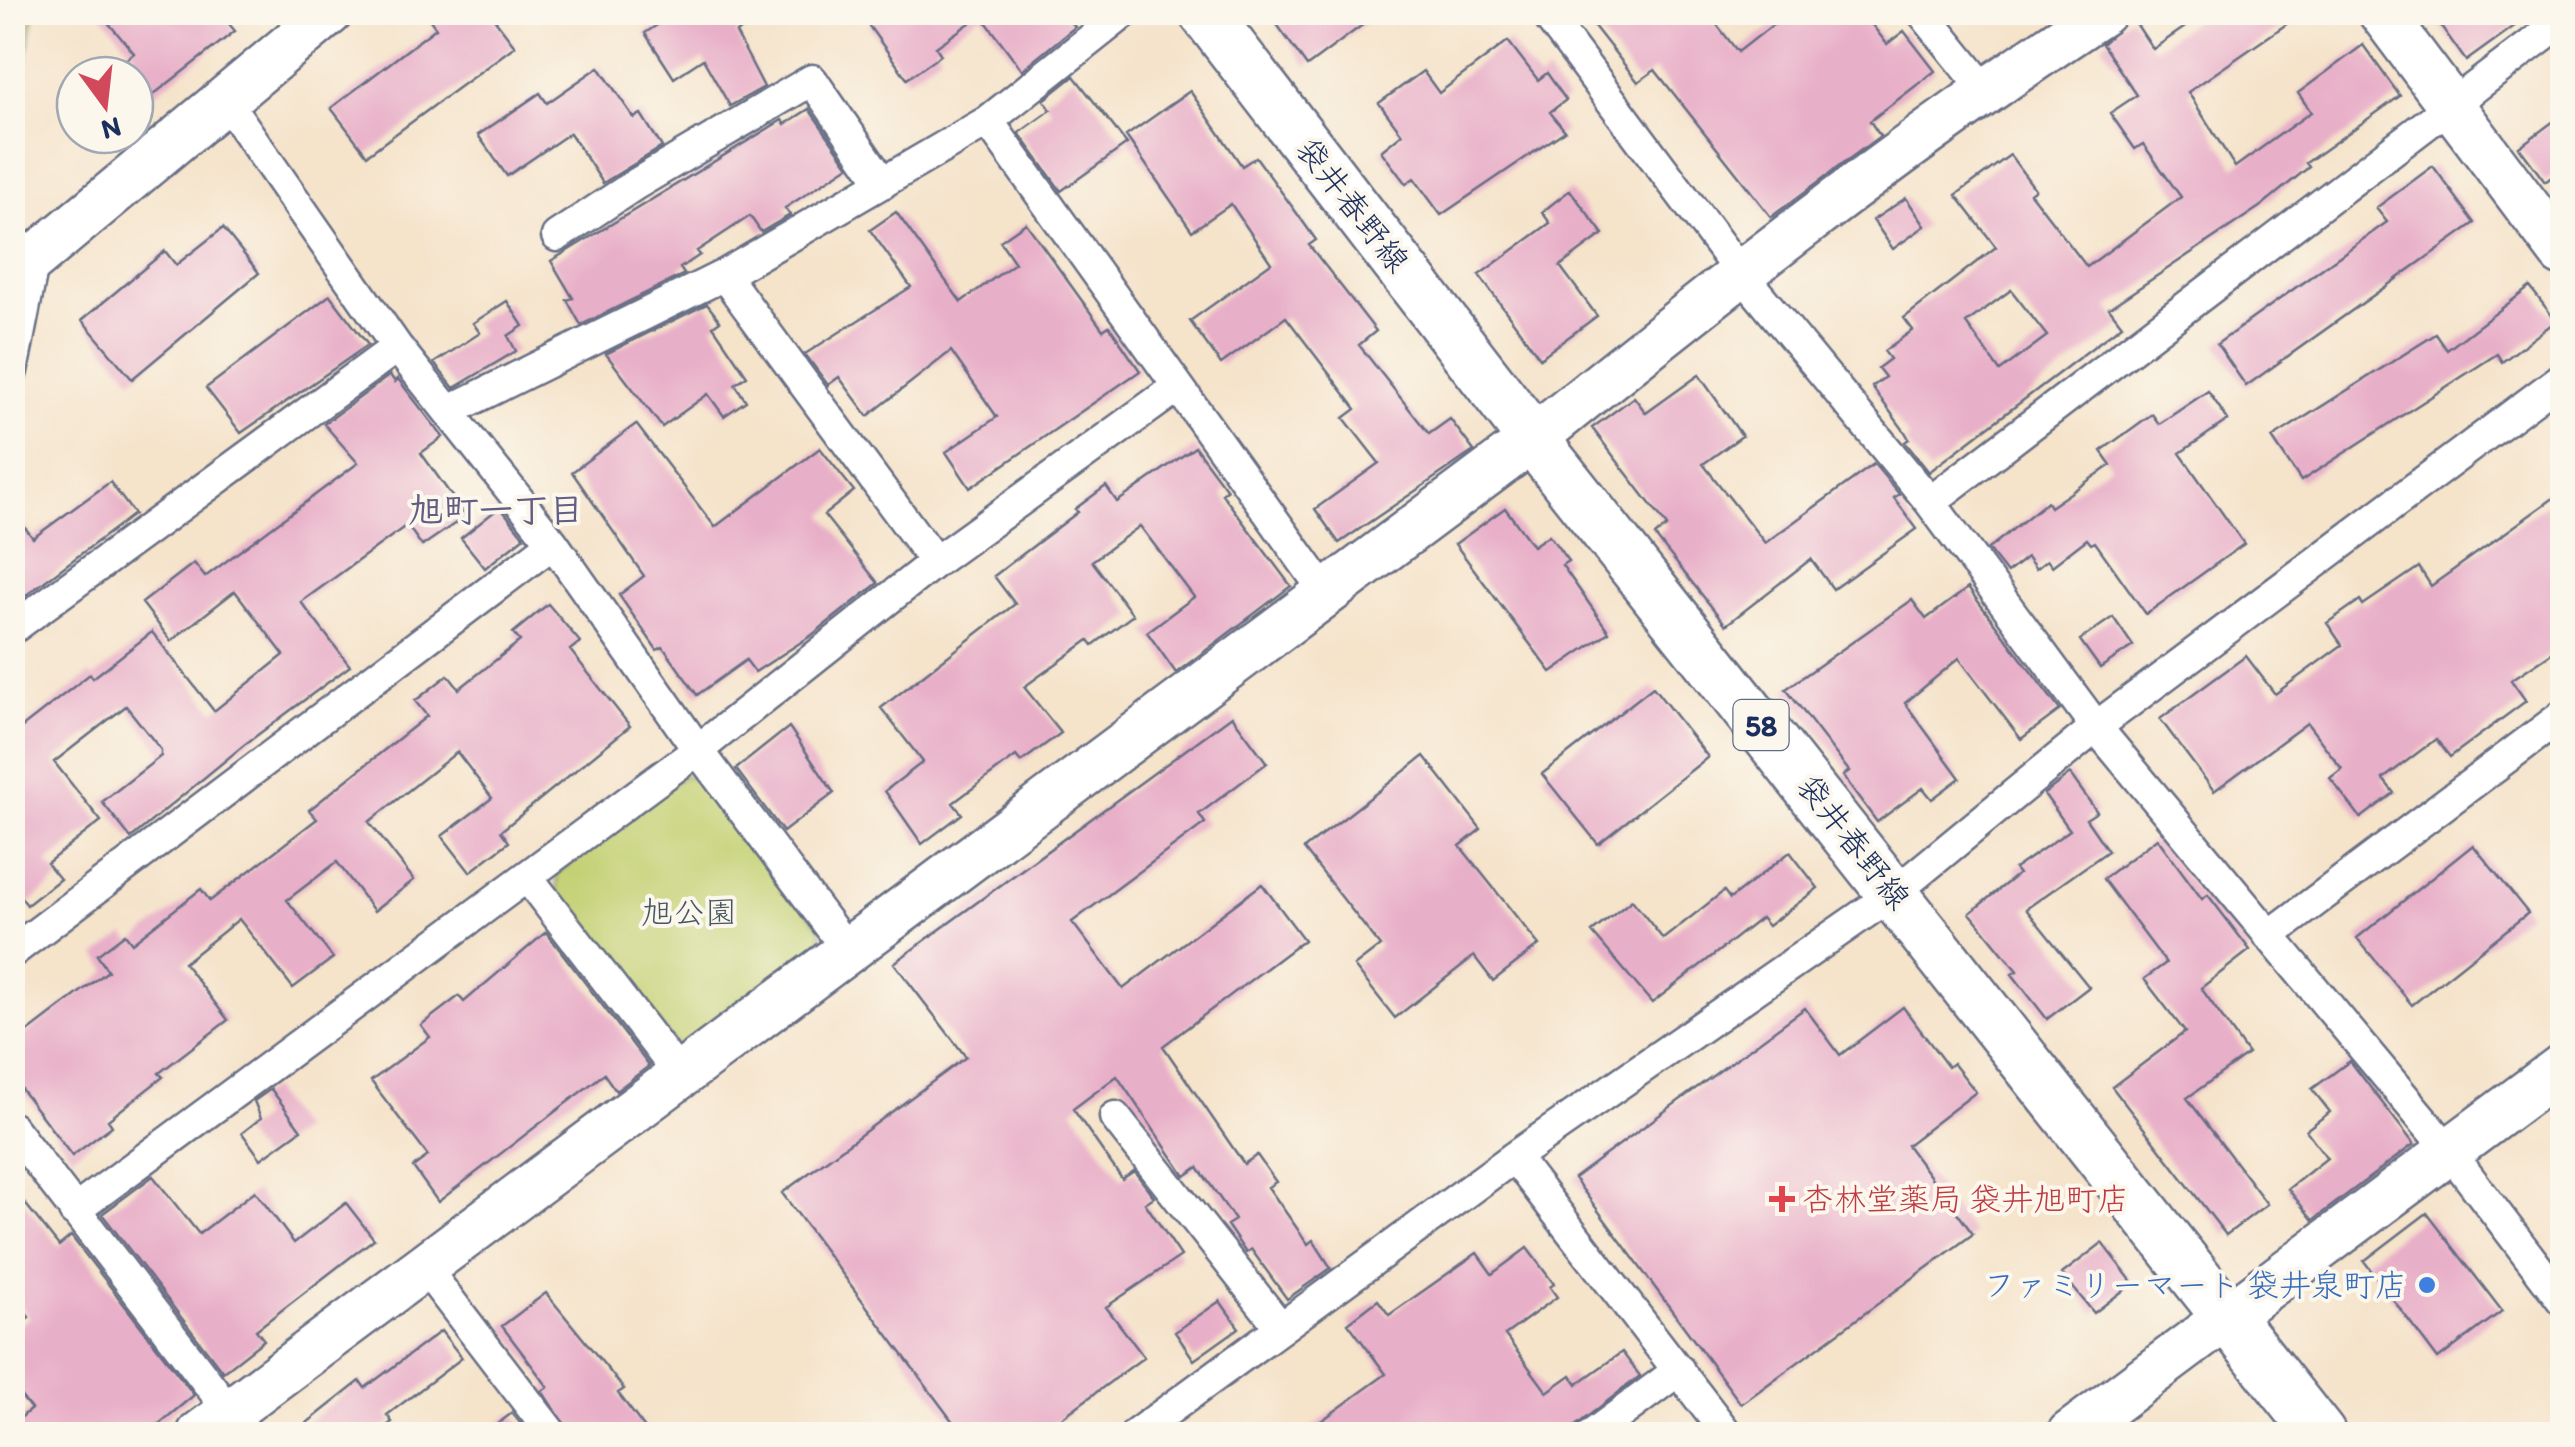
<svg xmlns="http://www.w3.org/2000/svg" width="2575" height="1447" font-family="Itim,'Klee One',sans-serif">
	<rect width="100%" height="100%" fill="#fbf7ec"/>
	<filter id="ink" filterUnits="userSpaceOnUse"><feTurbulence type="fractalNoise" baseFrequency=".01" numOctaves="2"/><feDisplacementMap in="SourceGraphic" scale="20" xChannelSelector="R" yChannelSelector="G"/><feConvolveMatrix kernelMatrix="1 2 1 2 8 2 1 2 1" color-interpolation-filters="sRGB"/></filter>
	<filter id="wash" filterUnits="userSpaceOnUse"><feTurbulence type="fractalNoise" baseFrequency=".0048" numOctaves="4" result="noise"/><feDisplacementMap in="SourceGraphic" scale="40" xChannelSelector="R" yChannelSelector="G"/><feGaussianBlur stdDeviation="2.25" result="paint"/><feColorMatrix in="noise" values="0 0 0 0 0 0 0 0 0 0 0 0 0 0 0 0 0 1.4 0 .05"/><feComposite in="paint" operator="in"/></filter>
	<g filter="url(#wash)">
		<rect width="100%" height="100%" fill="#f5e3ca"/>
		<path fill="#c3d072" stroke="#6f8068" stroke-width="2.5" d="M13,12L34,13L13,128L12,13Z
			M684,775L705,780L822,930L820,948L694,1045L674,1044L557,893V873Z"/>
		<g id="blocks">
			<path fill="#e8afc8" fill-rule="evenodd" d="M99,12H219L235,31L135,109V75H107L134,53Z
				M424,12H489L515,46L367,155L331,108L436,28Z
				M677,12H770L736,33L764,87L730,106L703,59L674,78L645,33Z
				M887,12H1064L1075,27L1022,70L981,15L936,47L941,55L907,79L869,26Z
				M1268,12H1380L1307,66Z
				M1583,12H1707L1738,52L1789,12H1862L1887,44L1904,31L1935,71L1870,121L1880,136L1771,217L1655,70L1638,82Z
				M2207,12H2304L2188,92L2235,167L2311,112L2298,93L2363,45L2400,96L2306,163L2309,167L2261,206L2109,308L2122,325L1929,472L1905,442L1909,439L1905,432L1872,387L1885,377L1878,368L1890,359L1884,351L1913,330L1904,318L1996,247L1956,195L2010,155L2035,189L2030,193L2087,267L2181,197L2143,144L2135,149L2110,113L2137,95L2102,44L2131,16L2153,49ZM2011,290L2047,336L2000,371L1966,323Z
				M2431,12H2534L2466,61Z
				M1508,41L1538,80L1547,73L1566,100L1550,112L1565,131L1441,215L1414,178L1406,184L1381,151L1402,134L1379,103L1423,71L1439,93Z
				M599,67L634,118L641,114L662,147L603,183L570,133L507,176L478,135L540,93L547,103Z
				M1074,76L1127,144L1061,191L1019,133L1051,110L1044,100Z
				M1190,91L1242,166L1256,157L1296,212L1316,240L1309,245L1376,331L1359,345L1429,434L1450,419L1474,451L1339,543L1315,509L1379,463L1344,418L1356,409L1286,317L1221,364L1190,321L1271,263L1231,204L1192,231L1126,136Z
				M809,109L849,166L785,208L790,215L761,232L750,216L697,251L700,255L680,268L684,274L581,325L567,300L573,298L551,261L782,120L785,124Z
				M2562,115V169L2545,182L2519,147Z
				M2433,166L2475,223L2246,386L2217,344L2387,222L2376,208Z
				M1570,190L1603,234L1560,266L1597,316L1540,358L1479,275L1550,223L1542,212Z
				M1906,198L1925,226L1893,249L1873,220Z
				M896,212L961,302L1015,263L1000,241L1026,223L1103,330L1109,326L1140,371L970,488L946,452L997,417L951,351L868,416L839,377L828,385L805,354L911,287L870,230Z
				M223,228L259,273L132,379L82,320L165,251L176,265Z
				M2530,287L2556,321L2502,362L2497,354L2301,481L2272,438L2436,334L2447,350Z
				M330,295L368,345L241,433L206,388Z
				M507,301L523,326L508,336L516,351L454,388L434,363L480,333L473,323Z
				M707,304L720,321L713,326L747,376L735,384L746,401L724,416L708,394L662,427L606,354Z
				M390,375L395,382L398,379L443,437L421,453L466,516L422,546L407,525L301,602L350,666L244,745L131,838L102,802L161,756V750L126,706L54,762L101,821L47,863L60,879L27,905L12,886V735L90,674L93,678L152,632L214,711L284,655L235,591L171,641L142,603L194,563L205,577L358,463L324,424Z
				M1699,375L1742,436L1703,464L1765,543L1874,464L1899,494L1894,498L1917,529L1833,589L1811,559L1726,625L1655,536L1667,526L1592,428L1634,397L1646,413Z
				M2208,391L2228,420L2180,453L2244,544L2146,614L2095,542L2091,544L2087,539L2052,566L2047,560L2036,569L2027,557L2007,573L1988,549L2047,502L2050,507L2111,465L2101,451L2152,414L2159,424Z
				M636,424L715,527L820,448L854,491L824,515L878,583L812,635L755,672L746,660L697,695L663,647L657,650L619,595L644,576L572,472Z
				M1195,447L1227,490L1222,494L1291,586L1176,673L1147,632L1194,597L1140,526L1092,561L1133,615L1093,645L1089,640L1024,687L1061,733L1021,762L1016,756L953,803L962,814L922,844L885,791L923,762L881,708L1015,604L994,576L1078,512L1075,509L1106,486L1117,502Z
				M110,482L134,514L25,596L12,579V511L33,538Z
				M2562,492V646L2511,680L2526,701L2450,757L2436,739L2383,779L2394,793L2361,818L2330,778L2342,769L2307,723L2214,791L2160,719L2246,656L2275,694L2342,645L2327,623L2360,600L2363,605L2419,567L2431,586Z
				M500,507L524,537L485,568L461,538Z
				M1505,508L1533,546L1549,535L1568,561L1562,565L1609,632L1551,672L1455,544Z
				M1968,588L2060,710L2021,739L1959,658L1905,703L1960,778L1932,799L1923,788L1877,822L1843,776L1849,771L1786,689L1912,600L1926,619Z
				M548,604L580,642L570,650L630,726L501,831L509,842L470,872L442,836L492,798L457,752L369,822L414,880L374,911L337,862L287,900L333,958L293,988L239,919L184,963L228,1020L159,1073L163,1077L108,1120L112,1126L72,1156L12,1077V1044L108,971L97,955L125,934L132,943L201,889L210,901L317,819L309,810L427,716L415,701L448,675L459,689L520,641L513,633Z
				M2113,617L2133,646L2100,668L2080,640Z
				M1653,687L1708,757L1598,844L1542,774Z
				M1232,716L1267,763L1199,814L1205,823L1072,922L1123,989L1262,884L1304,940L1163,1046L1244,1164L1257,1155L1276,1182L1268,1187L1308,1244L1313,1240L1331,1268L1287,1299L1251,1249L1246,1253L1227,1225L1235,1220L1198,1167L1185,1176L1117,1076L1073,1109L1122,1179L1134,1171L1154,1197L1145,1203L1181,1256L1106,1307L1144,1357L1040,1434H962L782,1193L966,1057L894,963Z
				M789,727L834,793L783,832L736,769Z
				M1424,756L1481,829L1460,846L1539,945L1493,981L1474,956L1395,1018L1354,966L1380,946L1304,849Z
				M2070,774L2097,812L2086,819L2108,851L2026,909L2089,987L2047,1019L2012,974L2017,971L1970,913L2018,874L2014,869L2070,830L2044,794Z
				M2157,838L2202,899L2208,895L2250,950L2201,988L2248,1054L2187,1098L2267,1204L2226,1235L2112,1087L2185,1032L2144,979L2166,963L2103,879Z
				M2473,845L2528,913L2412,1005L2357,938Z
				M1790,852L1818,888L1768,926L1761,918L1652,1003L1592,932L1632,900L1663,939L1724,891L1730,899Z
				M546,932L649,1066L616,1091L604,1074L438,1202L413,1167L428,1156L371,1081L430,1037L421,1025L459,996L464,1002Z
				M1903,1007L1948,1067L1953,1063L1976,1092L1907,1145L1973,1234L1741,1404L1574,1178L1805,1008L1840,1055Z
				M2350,1061L2414,1144L2313,1220L2288,1189L2327,1158L2306,1130L2330,1112L2312,1089Z
				M271,1089L301,1130L261,1159L242,1133L261,1118L254,1101Z
				M153,1176L199,1234L255,1191L294,1243L346,1203L374,1239L256,1330L264,1340L223,1372L102,1214Z
				M12,1187L59,1246L71,1236L194,1395L147,1434H12V1425L31,1409L12,1385V1331L29,1317L12,1295Z
				M2427,1213L2502,1311L2438,1359L2364,1261Z
				M2102,1243L2133,1283L2094,1313L2062,1274Z
				M1527,1248L1554,1284L1550,1287L1557,1297L1505,1335L1547,1392L1571,1375L1577,1384L1622,1352L1640,1376L1565,1434H1303L1386,1374L1348,1323L1378,1300L1389,1315L1477,1253L1492,1274Z
				M546,1293L624,1389L618,1393L649,1434H570L542,1391L548,1387L502,1326Z
				M1220,1301L1239,1328L1194,1360L1175,1332Z
				M441,1331L462,1358L387,1415L392,1422L376,1434H293L360,1381L365,1388Z
				M512,1413L529,1434H484Z"/>
		</g>
	</g>
	<g filter="url(#ink)">
		<use href="#blocks" fill-opacity="0" stroke="#676e84" stroke-width="2.5"/>
		<g fill="none" stroke-linecap="round" stroke-linejoin="round">
			<g stroke="#676e84" stroke-width="35">
				<path id="street" d="M1545,12L1739,271L1930,502L2096,727L2449,1151L2562,1300
					M1922,12L1985,90
					M225,100L397,347L553,543L698,750L846,948
					M988,121L1326,593
					M557,236L636,184L812,80L883,183
					M12,371L34,259
					M449,411L724,275L988,121L1125,12
					M1930,502L2562,21
					M935,562L1176,388
					M12,629L397,347
					M528,878L679,1074
					M2269,936L2562,716
					M12,952L553,543
					M1115,1117L1281,1328
					M12,1128L247,1434
					M1514,1157L1727,1434
					M74,1211L698,750L935,562L724,275
					M424,1267L552,1434
					M1136,1434L1514,1157L1894,893L2096,727L2562,378
					M1593,1434L1679,1370"/>
			</g>
			<g stroke="#676e84" stroke-width="50">
				<path id="secondary" d="M2381,12L2562,253
					M12,277L330,12
					M200,1434L1533,439C1718,289 1904,143 2103,12
					M2070,1434L2562,1067"/>
			</g>
			<g stroke="#676e84" stroke-width="55">
				<path id="primary" d="M1204,12L1533,439L2320,1434"/>
			</g>
			<use href="#street" stroke="#fff" stroke-width="30"/>
			<use href="#secondary" stroke="#fff" stroke-width="45"/>
			<use href="#primary" stroke="#fff" stroke-width="50"/>
		</g>
	</g>
	<path fill="#e0444e" stroke="#fbf7ec" stroke-width="4" d="M1777 1184h10v10h10v10h-10v10h-10v-10h-10v-10h10z"/>
	<circle fill="#3f7fe0" stroke="#fbf7ec" stroke-width="4" cx="2427" cy="1285" r="10"/>
	<g text-anchor="middle" dominant-baseline="central" stroke-width="8" stroke-linejoin="round" paint-order="stroke">
		<rect fill="#fbf7ec" stroke="#5e6b89" stroke-width="2.5" x="1733.5" y="700" width="55" height="50" rx="8"/>
		<g font-size="30" font-weight="bold" fill="#1b2f5e">
			<text x="1761" y="725">58</text>
		</g>
		<g font-size="32" fill="#1b2f5e" stroke="#fbf7ec">
			<text transform="translate(1353 205) rotate(52)">袋井春野線</text>
			<text transform="translate(1854 842) rotate(52)">袋井春野線</text>
		</g>
		<g font-size="32" fill="#455763" stroke="#fbf7ec">
			<text x="689" y="912">旭公園</text>
		</g>
		<g font-size="32" fill="#be3a42" stroke="#fbf7ec" text-anchor="start">
			<text x="1802" y="1199">杏林堂薬局 袋井旭町店</text>
		</g>
		<g font-size="32" fill="#366cbe" stroke="#fbf7ec" text-anchor="end">
			<text x="2407" y="1285">ファミリーマート 袋井泉町店</text>
		</g>
		<g font-size="35" font-weight="bold" fill="#635c83" stroke="#fbf7ec">
			<text x="496" y="510">旭町一丁目</text>
		</g>
	</g>
	<rect width="2575" height="1447" fill="none" stroke="#fbf7ec" stroke-width="50"/>
	<g transform="translate(105 105) rotate(165)"><circle r="48" fill="#fbf7ec" stroke="#a1a7b3" stroke-width="2.5"/>
	<path d="M0-8L18 38L0 25L-18 38Z" fill="#d1495b"/>
	<text y="-15" font-size="28" font-weight="bold" text-anchor="middle" fill="#1b2f5e">N</text>
	</g>
</svg>
